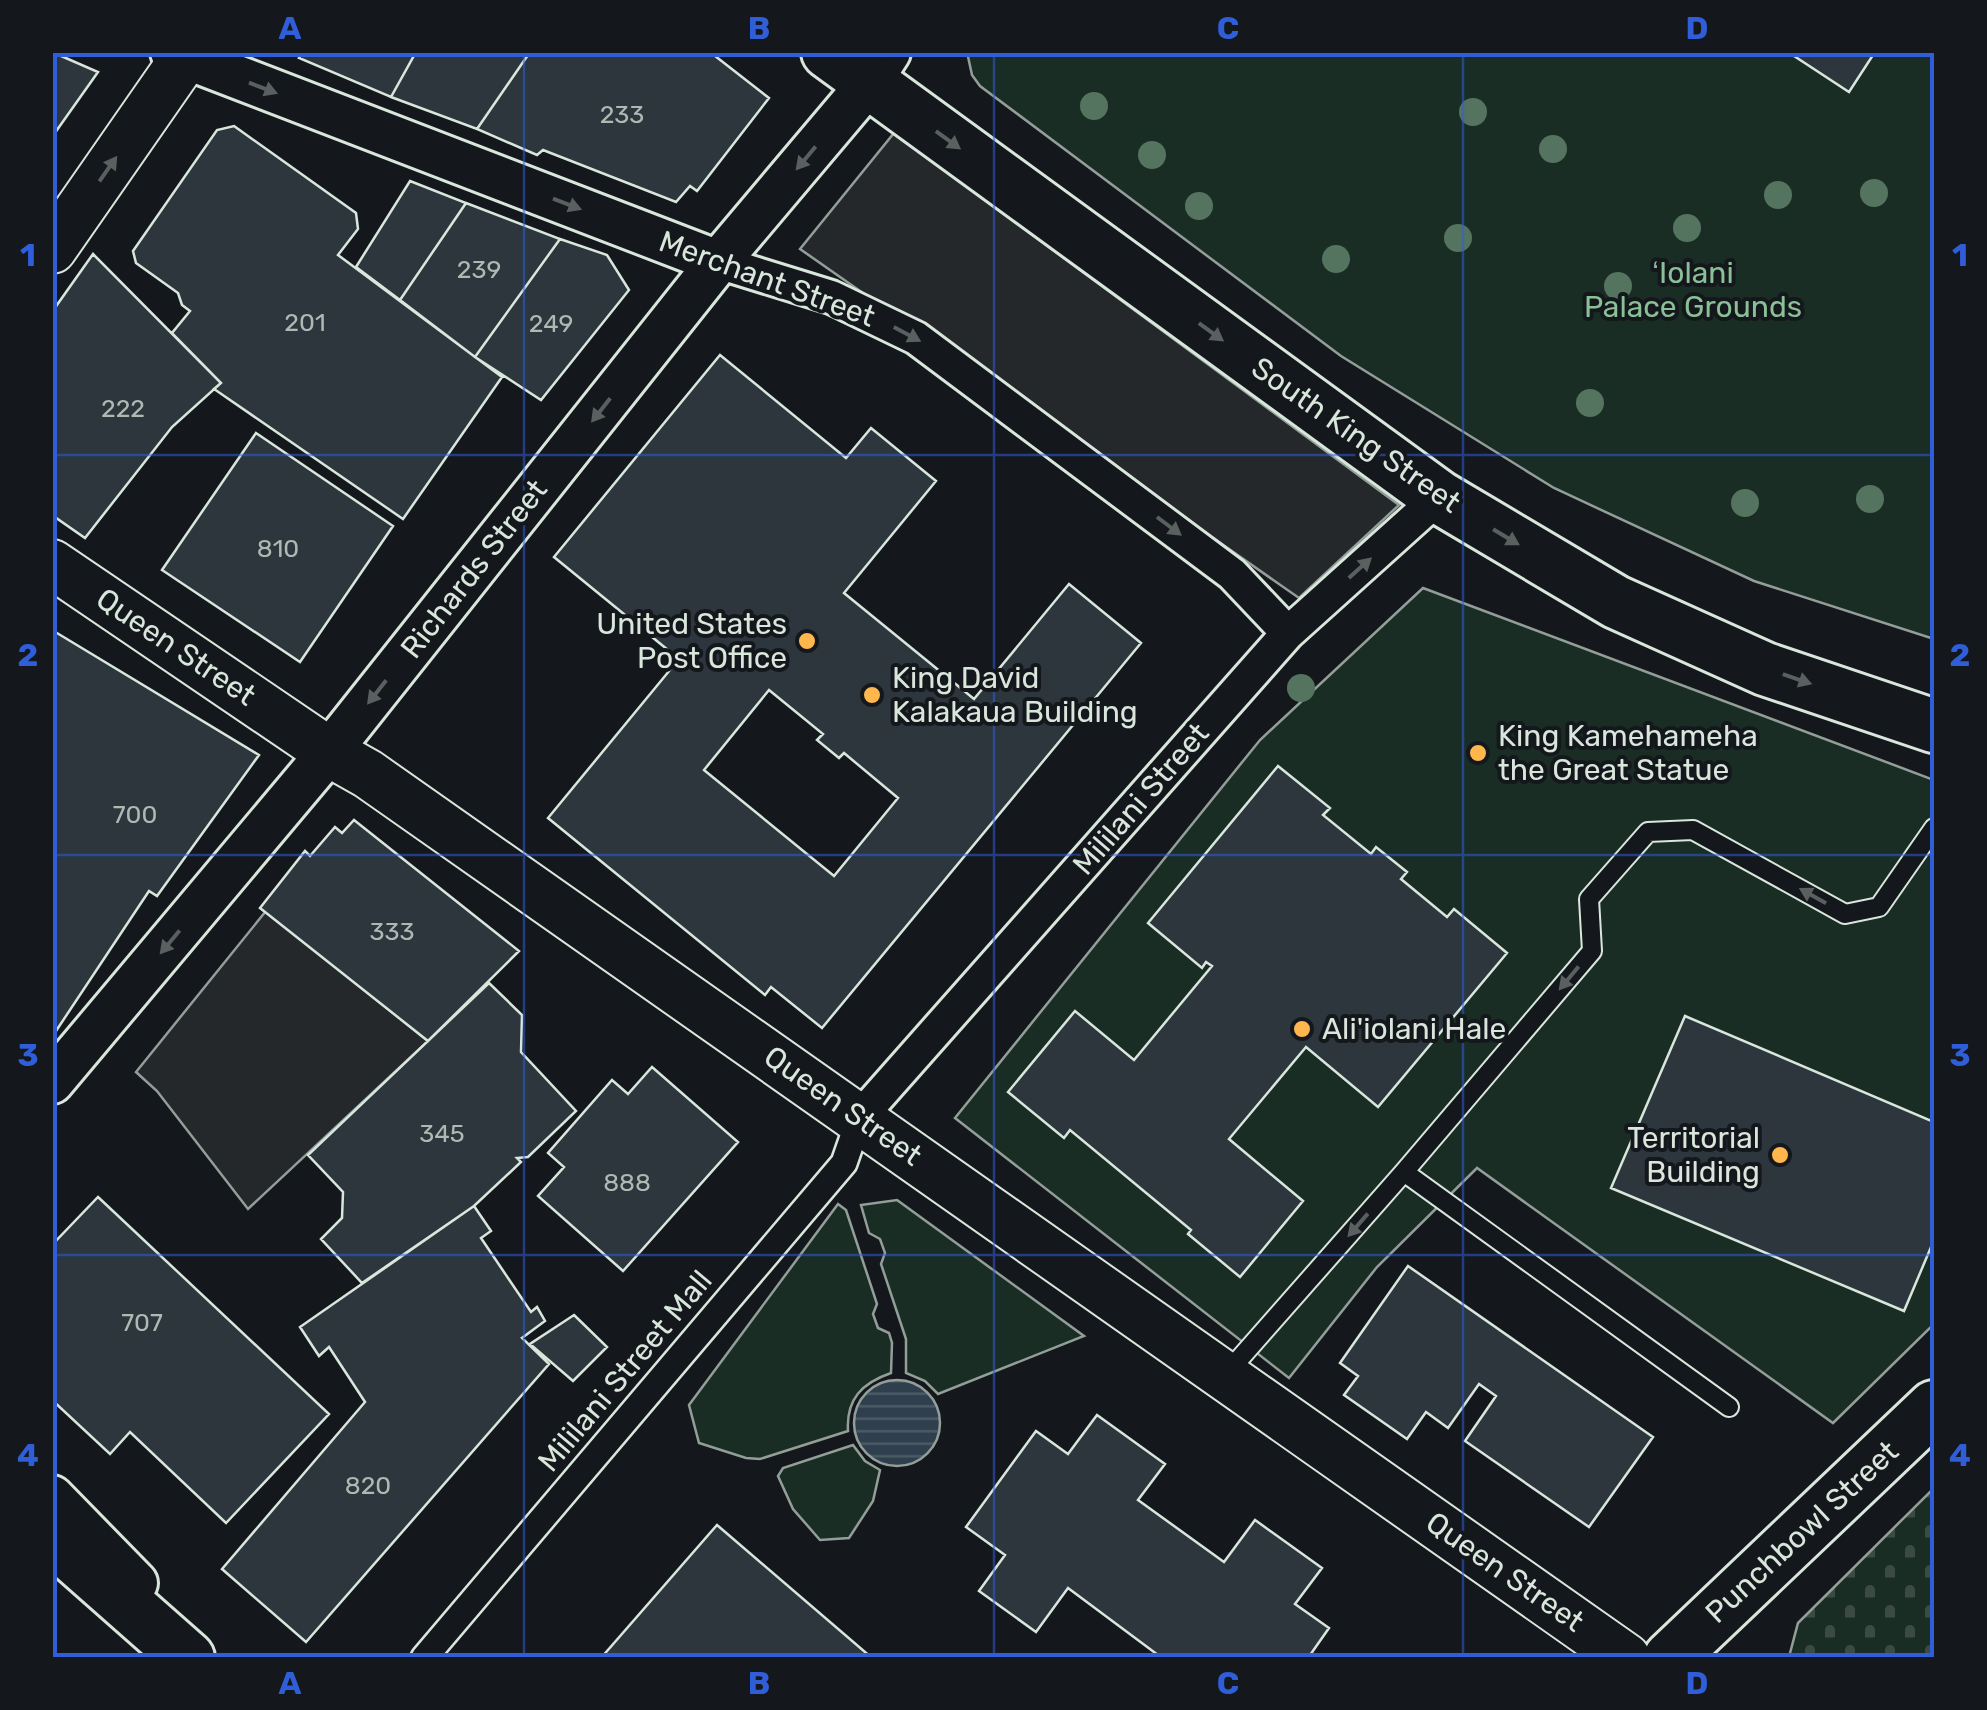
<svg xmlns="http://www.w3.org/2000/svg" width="1987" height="1710" font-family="Rubik,sans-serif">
	<defs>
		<pattern id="cemetery-stones" width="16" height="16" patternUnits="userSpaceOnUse" patternTransform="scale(2.5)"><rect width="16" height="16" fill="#1a2d24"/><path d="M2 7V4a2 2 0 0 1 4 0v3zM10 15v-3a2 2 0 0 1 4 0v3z" fill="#3b4b43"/></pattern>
		<pattern id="water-rules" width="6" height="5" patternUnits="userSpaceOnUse" patternTransform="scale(2.5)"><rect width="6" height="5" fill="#2f3f4d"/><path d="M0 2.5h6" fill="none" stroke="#4c5b66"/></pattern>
	</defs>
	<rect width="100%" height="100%" fill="#14181c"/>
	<path fill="#1a2d24" stroke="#939e99" stroke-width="2.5" d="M967,52L1934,53V639L1754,581L1554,488L1341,356L980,86L972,75Z
		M1423,588L1934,780V1324L1833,1423L1477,1168L1377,1267L1289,1378L955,1118L1260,740Z
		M897,1200L1084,1336L938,1394L925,1381L906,1373V1339L881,1264L885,1253L880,1239L869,1233L861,1205Z
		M838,1204L846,1210L877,1304L873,1314L878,1328L889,1333L892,1343L891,1373C862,1383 846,1399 848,1431L760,1459L746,1458L699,1443L689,1405Z
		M853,1445L865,1461L880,1470L873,1501L849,1538L820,1540L793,1509L778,1476L783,1468Z"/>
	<path fill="url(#cemetery-stones)" stroke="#939e99" stroke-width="2.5" d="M1934,1488V1657H1789L1798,1623Z"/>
	<path fill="#24282b" stroke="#939e99" stroke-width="2.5" d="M894,133L1399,505L1299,598L800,249Z
		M266,911L428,1041L248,1209L157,1091L136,1072Z"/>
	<path fill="url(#water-rules)" stroke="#939e99" stroke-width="2.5" d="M854 1423a43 43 0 1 1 86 0a43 43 0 1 1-86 0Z"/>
	<path fill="#2c363c" stroke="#d8e6dc" stroke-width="2.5" fill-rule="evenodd" d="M52,52L98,72L52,137Z
		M303,52H416L391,97L299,58Z
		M416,52H530L477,129L391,97Z
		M530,52H710L769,98L697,191L690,186L676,202L543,150L537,155L477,129Z
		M1788,52H1875L1849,92Z
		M234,126L356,213L358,229L338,255L502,377L403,519L214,389L221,383L172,333L190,311L182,305L178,293L136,263L133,251L217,130Z
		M410,181L466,203L400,300L356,267Z
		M466,203L560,239L475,357L400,300Z
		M560,239L607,255L629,290L541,400L475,357Z
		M93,254L221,383L172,427L85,538L52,515V312Z
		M720,355L846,458L871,428L936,481L844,593L974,699L1069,584L1141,643L822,1028L771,987L765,995L548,818L679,659L554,557ZM769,690L823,734L817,740L839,758L844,753L898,798L834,876L704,770Z
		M256,433L393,526L300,662L162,570Z
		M52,630L259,755L157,896L149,891L52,1037Z
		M1278,766L1330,808L1323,815L1371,854L1376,847L1407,872L1401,879L1447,917L1454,909L1507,953L1378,1107L1306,1047L1229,1139L1303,1201L1240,1277L1188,1234L1191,1230L1070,1130L1064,1138L1008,1092L1075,1011L1134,1060L1212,966L1206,962L1202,968L1148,923Z
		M354,820L519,951L428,1041L260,908L305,851L310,856L335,827L342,833Z
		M489,983L522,1015L521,1052L576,1111L528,1157L517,1158L521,1162L474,1206L362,1283L321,1239L342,1218L343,1192L308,1155Z
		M1685,1016L1934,1122V1240L1904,1311L1611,1188Z
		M652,1067L738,1142L623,1271L538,1196L564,1167L548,1153L612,1080L628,1094Z
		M98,1197L329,1414L226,1523L130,1432L110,1454L52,1400V1245Z
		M474,1206L491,1231L481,1238L531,1312L537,1307L545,1321L522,1338L549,1364L306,1642L222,1569L365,1402L329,1347L319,1356L300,1327Z
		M1408,1266L1653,1437L1589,1527L1465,1441L1496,1396L1479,1384L1448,1428L1426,1412L1407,1439L1344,1395L1358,1376L1340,1363Z
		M574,1315L607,1347L573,1381L530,1344Z
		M1097,1415L1165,1464L1138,1500L1224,1562L1255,1520L1322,1568L1295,1604L1329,1628L1308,1658H1162L1068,1588L1036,1632L979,1591L1005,1555L966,1527L1036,1431L1068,1454Z
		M717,1525L872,1658H601Z"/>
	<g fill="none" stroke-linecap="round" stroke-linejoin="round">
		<g stroke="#d8e6dc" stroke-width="22">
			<path id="service" d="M1404,1172L1729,1407
				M1227,1373L1404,1172L1592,951L1589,899L1648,832L1693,830L1845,914L1879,907L1934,828"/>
		</g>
		<g stroke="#d8e6dc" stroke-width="30">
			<path id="pedestrian" d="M424,1658L844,1163L860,1117"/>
		</g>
		<g stroke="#d8e6dc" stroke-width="38">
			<path id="minor" d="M718,262L831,297L916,338L1232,574L1288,633
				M860,1117L1288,633L1439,497"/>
		</g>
		<g stroke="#d8e6dc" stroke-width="48">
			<path id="tertiary" d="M172,52L718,262
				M52,1082L329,752L718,262L869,83L889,52
				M52,1497L136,1583"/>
		</g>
		<g stroke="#d8e6dc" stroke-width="52">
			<path id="secondary" d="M52,249L189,52
				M52,564L329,752L368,774L1626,1658"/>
		</g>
		<g stroke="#d8e6dc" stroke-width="58">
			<path id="primary" d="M828,52L1439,497L1616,602L1765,669L1934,726
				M52,1538L188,1658
				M1670,1658L1934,1407"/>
		</g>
		<use href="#service" stroke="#14181c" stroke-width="18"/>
		<use href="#pedestrian" stroke="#14181c" stroke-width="25"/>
		<use href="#minor" stroke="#14181c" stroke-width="32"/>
		<use href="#tertiary" stroke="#14181c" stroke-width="42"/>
		<use href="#secondary" stroke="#14181c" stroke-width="48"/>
		<use href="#primary" stroke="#14181c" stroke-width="52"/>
	</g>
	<g fill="#55745f">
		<circle cx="1094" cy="106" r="14"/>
		<circle cx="1473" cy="112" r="14"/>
		<circle cx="1553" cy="149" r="14"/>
		<circle cx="1152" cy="155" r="14"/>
		<circle cx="1874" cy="193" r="14"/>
		<circle cx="1778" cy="195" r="14"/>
		<circle cx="1199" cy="206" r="14"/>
		<circle cx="1687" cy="228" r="14"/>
		<circle cx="1458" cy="238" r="14"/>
		<circle cx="1336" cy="259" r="14"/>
		<circle cx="1618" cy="286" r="14"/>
		<circle cx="1590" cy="403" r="14"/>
		<circle cx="1870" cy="499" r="14"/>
		<circle cx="1745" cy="503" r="14"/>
		<circle cx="1301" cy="688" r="14"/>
	</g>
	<defs><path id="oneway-solid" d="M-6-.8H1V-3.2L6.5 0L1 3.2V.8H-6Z" transform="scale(2.5)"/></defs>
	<g fill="#59605f">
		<use href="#oneway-solid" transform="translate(263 88) rotate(21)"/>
		<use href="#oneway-solid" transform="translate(948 140) rotate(36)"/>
		<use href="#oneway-solid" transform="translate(806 158) rotate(130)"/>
		<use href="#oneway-solid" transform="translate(108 169) rotate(-55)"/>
		<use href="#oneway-solid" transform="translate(567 204) rotate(21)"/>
		<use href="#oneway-solid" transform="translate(1211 332) rotate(36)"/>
		<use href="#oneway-solid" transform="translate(907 334) rotate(28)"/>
		<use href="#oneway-solid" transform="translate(601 410) rotate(128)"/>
		<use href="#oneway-solid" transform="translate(1169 526) rotate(37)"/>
		<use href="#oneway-solid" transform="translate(1506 537) rotate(31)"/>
		<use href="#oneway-solid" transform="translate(1360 568) rotate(-42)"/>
		<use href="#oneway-solid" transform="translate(1797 679) rotate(19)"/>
		<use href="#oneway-solid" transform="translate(377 692) rotate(128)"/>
		<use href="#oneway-solid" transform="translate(1813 896) rotate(-151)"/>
		<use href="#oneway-solid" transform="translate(170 942) rotate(130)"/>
		<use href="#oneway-solid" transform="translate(1569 978) rotate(130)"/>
		<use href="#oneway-solid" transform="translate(1358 1225) rotate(131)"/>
	</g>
	<path fill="none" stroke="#305dd8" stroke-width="2.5" stroke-opacity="0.55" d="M524,52V1658M994,52V1658M1463,52V1658M52,455H1934M52,855H1934M52,1255H1934"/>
	<g fill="#ffb74d" stroke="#14181c" stroke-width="4">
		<circle cx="807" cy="641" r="10"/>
		<circle cx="872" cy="695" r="10"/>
		<circle cx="1478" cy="753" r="10"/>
		<circle cx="1302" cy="1029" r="10"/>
		<circle cx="1780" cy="1155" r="10"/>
	</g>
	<g text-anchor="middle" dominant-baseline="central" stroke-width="8" stroke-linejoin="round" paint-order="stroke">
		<g font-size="25" fill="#adbab4">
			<text x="622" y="114">233</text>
			<text x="479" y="269">239</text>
			<text x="305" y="322">201</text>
			<text x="551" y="323">249</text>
			<text x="123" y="408">222</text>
			<text x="278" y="548">810</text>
			<text x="135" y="814">700</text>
			<text x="392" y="931">333</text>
			<text x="442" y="1133">345</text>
			<text x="627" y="1182">888</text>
			<text x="142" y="1322">707</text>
			<text x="368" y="1485">820</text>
		</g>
		<g font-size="30" fill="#8ac095" stroke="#14181c">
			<text x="1693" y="273">ʻIolani<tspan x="1693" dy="34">Palace Grounds</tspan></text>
		</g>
		<g font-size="30" fill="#d8e6dc" stroke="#14181c">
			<text transform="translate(767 279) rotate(20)">Merchant Street</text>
			<text transform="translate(1356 435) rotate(35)">South King Street</text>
			<text transform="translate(474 569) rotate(-52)">Richards Street</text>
			<text transform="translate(176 647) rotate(34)">Queen Street</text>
			<text transform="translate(1141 799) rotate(-49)">Mililani Street</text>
			<text transform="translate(843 1106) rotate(35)">Queen Street</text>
			<text transform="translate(625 1371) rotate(-50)">Mililani Street Mall</text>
			<text transform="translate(1802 1532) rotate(-43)">Punchbowl Street</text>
			<text transform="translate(1505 1572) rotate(35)">Queen Street</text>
		</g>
		<g font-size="30" fill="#d8e6dc" stroke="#14181c" text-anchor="start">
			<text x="787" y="624" text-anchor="end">United States<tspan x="787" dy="34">Post Office</tspan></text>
			<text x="892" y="678">King David<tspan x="892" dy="34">Kalakaua Building</tspan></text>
			<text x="1498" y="736">King Kamehameha<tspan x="1498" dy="34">the Great Statue</tspan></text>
			<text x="1322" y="1029">Ali'iolani Hale</text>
			<text x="1760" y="1138" text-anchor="end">Territorial<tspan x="1760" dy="34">Building</tspan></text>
		</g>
	</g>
	<rect width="1987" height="1710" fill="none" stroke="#14181c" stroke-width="110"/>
	<rect x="55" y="55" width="1877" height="1600" fill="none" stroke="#305dd8" stroke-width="4"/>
	<g font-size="32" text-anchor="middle" font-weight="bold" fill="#305dd8">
		<text x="290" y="39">A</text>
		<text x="759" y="39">B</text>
		<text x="1228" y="39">C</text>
		<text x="1697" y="39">D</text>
		<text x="28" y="266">1</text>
		<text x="1960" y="266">1</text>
		<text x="28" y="666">2</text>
		<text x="1960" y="666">2</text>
		<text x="28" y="1066">3</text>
		<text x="1960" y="1066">3</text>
		<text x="28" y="1466">4</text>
		<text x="1960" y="1466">4</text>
		<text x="290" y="1694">A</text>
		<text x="759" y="1694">B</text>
		<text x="1228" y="1694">C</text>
		<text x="1697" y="1694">D</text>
	</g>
</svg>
